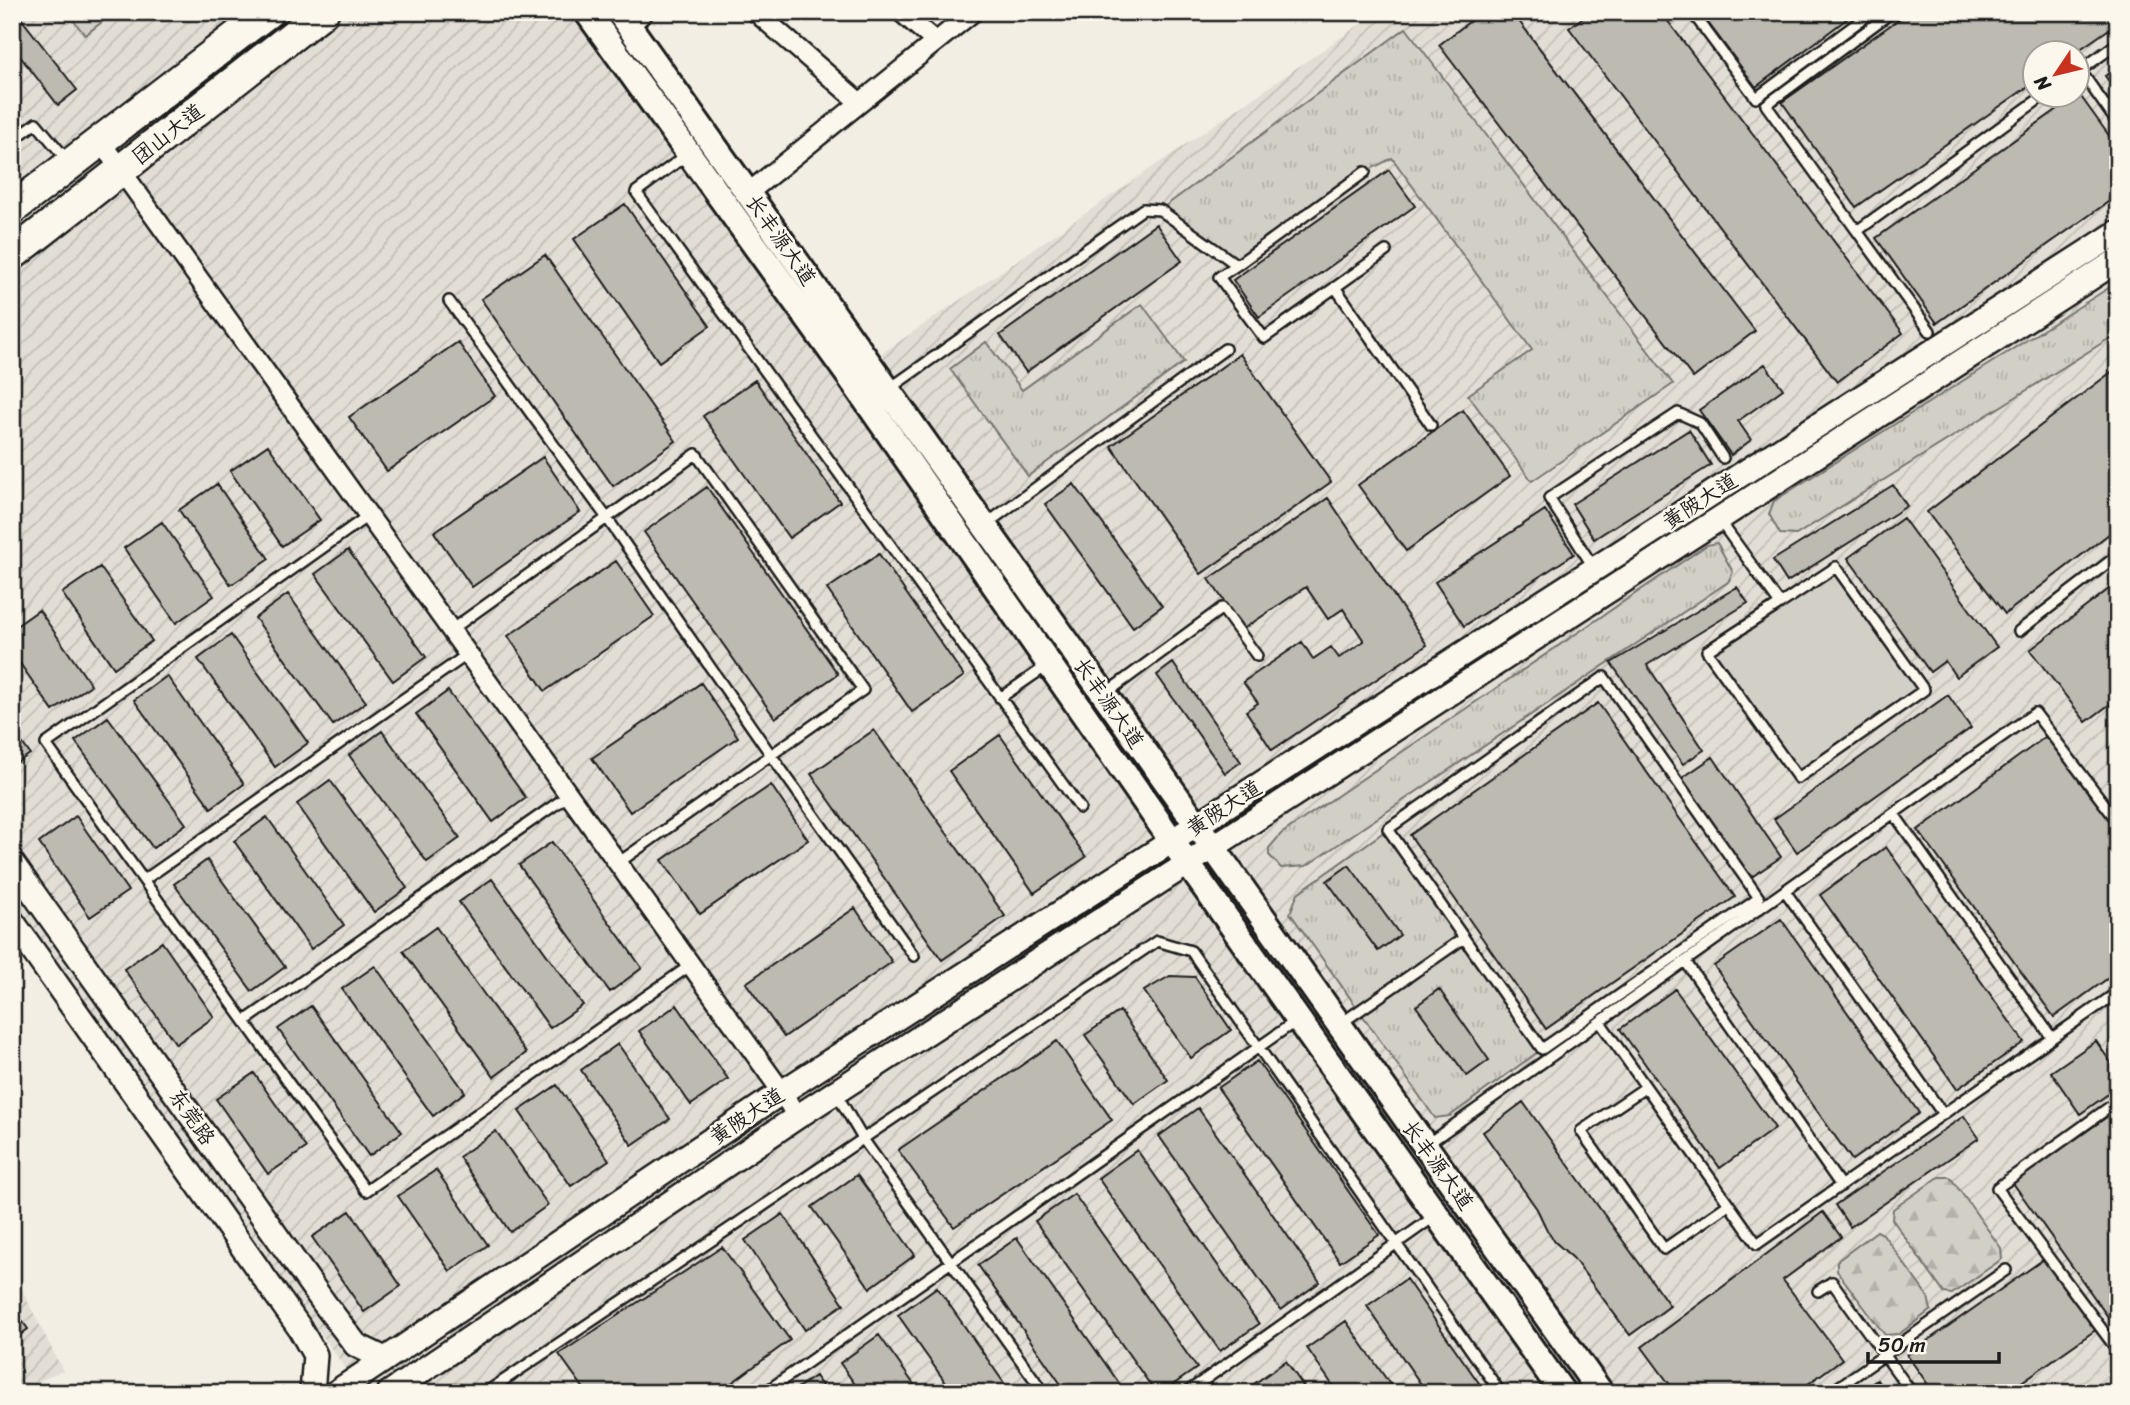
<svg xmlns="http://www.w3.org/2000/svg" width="2130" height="1405" font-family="Sriracha,'LXGW WenKai TC',sans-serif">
	<defs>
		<pattern id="industrial-furrows" width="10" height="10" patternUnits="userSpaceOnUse" patternTransform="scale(1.75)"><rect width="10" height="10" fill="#e2ded5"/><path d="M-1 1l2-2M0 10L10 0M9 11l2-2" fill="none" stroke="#c1beb6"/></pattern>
		<pattern id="grass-tufts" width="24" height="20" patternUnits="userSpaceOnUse" patternTransform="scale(1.75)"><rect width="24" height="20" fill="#d2cfc6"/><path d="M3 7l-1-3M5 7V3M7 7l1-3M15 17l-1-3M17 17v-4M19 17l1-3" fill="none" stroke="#b4b1aa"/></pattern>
		<pattern id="forest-firs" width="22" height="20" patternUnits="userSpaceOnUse" patternTransform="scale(1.75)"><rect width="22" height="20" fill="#d2cfc6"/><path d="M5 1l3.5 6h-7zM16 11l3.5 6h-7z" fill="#b4b1aa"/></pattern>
	</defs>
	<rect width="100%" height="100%" fill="#f2eee4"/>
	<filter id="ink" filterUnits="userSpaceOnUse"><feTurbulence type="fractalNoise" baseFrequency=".0143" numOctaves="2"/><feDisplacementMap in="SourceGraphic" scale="14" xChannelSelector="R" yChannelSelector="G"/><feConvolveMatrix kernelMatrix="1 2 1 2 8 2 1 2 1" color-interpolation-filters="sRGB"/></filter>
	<g filter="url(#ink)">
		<path fill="url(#industrial-furrows)" fill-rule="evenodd" d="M12,12H268L12,209Z
			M323,12H587L849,376L1378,12H2118V1393H363L12,899V255ZM2036,52H2078V94H2036Z
			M12,1270L63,1371L12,1393Z"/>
		<path fill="url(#grass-tufts)" stroke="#777671" stroke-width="2" d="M1406,28L1673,384L1532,481L1468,395L1532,350L1392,158L1365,172L1237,265L1160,210Z
			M2118,282V333L1796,535L1780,534L1769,514L1774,501Z
			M1142,304L1184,362L1028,476L950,369L986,342L1022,390Z
			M1717,543L1733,572L1728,582L1306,866L1281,868L1269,855V848L1281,834L1707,545Z
			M1388,829L1542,1049L1450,1116L1435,1118L1290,913L1298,893Z"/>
		<path fill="url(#forest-firs)" stroke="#777671" stroke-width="2" d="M1939,1177H1950L2001,1248L2002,1259L1952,1294L1944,1293L1892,1219L1893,1209Z
			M1877,1231L1883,1234L1928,1297L1931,1310L1899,1334L1885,1335L1837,1271V1261Z"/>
		<path fill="#d2cfc6" stroke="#777671" stroke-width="2" d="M67,12H115L85,35Z
			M1836,567L1924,690L1798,778L1707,651Z"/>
		<path fill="#bdbab1" stroke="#1c1c1c" stroke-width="2" d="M12,12H16L77,90L58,105L12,46Z
			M1482,12H1512L1755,331L1693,378L1439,45Z
			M1590,12H1661L1903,333L1837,382L1569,28Z
			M1700,12H1856L1756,87Z
			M1909,12H2118V23L2076,52H2036V81L1856,207L1782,102Z
			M2118,66V93L2105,76Z
			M2079,94L2118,148V195L1937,323L1876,238Z
			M1389,170L1415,206L1259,317L1233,280Z
			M625,204L710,326L659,362L574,239Z
			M1156,224L1182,261L1026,372L1000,335Z
			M545,255L676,441L613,486L481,299Z
			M458,342L495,396L387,471L349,417Z
			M1240,354L1331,482L1201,574L1111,446Z
			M1765,364L1783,389L1738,421L1751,440L1731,455L1699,410Z
			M2118,367V527L2005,614L1927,512Z
			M755,380L840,502L789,538L703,416Z
			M1463,410L1510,476L1406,551L1358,485Z
			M1689,430L1711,465L1594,539L1572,504Z
			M268,445L320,520L282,546L230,471Z
			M543,457L580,512L472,587L434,532Z
			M217,484L269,559L231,585L179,510Z
			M1074,484L1162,606L1133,627L1045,504Z
			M1893,485L1907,506L1787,582L1773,560Z
			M707,487L838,674L775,718L644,532Z
			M1328,498L1427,645L1272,750L1246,711L1258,703L1243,682L1302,642L1313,659L1331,647L1339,658L1364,641L1343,609L1328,619L1306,587L1243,629L1209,579Z
			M1545,510L1574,554L1464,626L1435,582Z
			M1903,518L1997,647L1956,677L1945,661L1930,672L1848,558Z
			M162,522L214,596L176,623L124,548Z
			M348,550L426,657L393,681L315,574Z
			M879,554L964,676L912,712L827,589Z
			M616,561L654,616L545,691L508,636Z
			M100,567L152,641L114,668L62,593Z
			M2118,582V698L2086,722L2030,650Z
			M1737,587L1748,603L1647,665L1704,750L1683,764L1611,663Z
			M288,594L366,702L333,725L255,618Z
			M39,610L91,685L53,711L12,652V629Z
			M231,635L308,743L275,767L198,659Z
			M1173,663L1241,762L1225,773L1157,675Z
			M167,676L244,784L211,808L134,700Z
			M701,683L738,737L630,812L592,758Z
			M448,691L526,798L493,822L416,714Z
			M1948,695L1971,728L1797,852L1774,819Z
			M1598,703L1735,897L1546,1029L1410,835Z
			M108,717L186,824L153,848L75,741Z
			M12,729L30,754L12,766Z
			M874,730L1005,916L942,960L811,774Z
			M382,731L460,838L427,862L349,755Z
			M1000,735L1086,857L1034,893L949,771Z
			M2048,735L2118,830V971L2054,1017L1918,830Z
			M1713,757L1781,857L1750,878L1682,778Z
			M330,780L407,888L374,912L297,804Z
			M771,785L808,840L700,914L662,860Z
			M76,816L128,891L90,917L39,843Z
			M267,817L344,925L311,949L234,841Z
			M552,842L642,968L610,992L519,865Z
			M1886,847L2024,1042L1957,1089L1820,895Z
			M207,860L285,967L252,991L174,884Z
			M1349,865L1400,935L1378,951L1327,881Z
			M492,879L583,1005L550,1028L459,902Z
			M855,908L892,962L784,1037L746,983Z
			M1781,919L1919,1113L1852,1160L1714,966Z
			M436,927L526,1053L494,1077L403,951Z
			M162,942L214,1017L176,1044L124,969Z
			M375,966L465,1092L433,1116L342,989Z
			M1170,976L1195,977L1231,1030L1191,1058L1144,991Z
			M1439,989L1489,1060L1467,1076L1416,1006Z
			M1675,989L1775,1128L1720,1168L1620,1029Z
			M677,1005L728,1079L691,1105L639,1031Z
			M311,1006L402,1132L369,1156L278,1029Z
			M1120,1011L1168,1080L1134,1104L1085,1035Z
			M1057,1041L1112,1120L954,1227L898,1150Z
			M2096,1041L2118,1073V1087L2080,1114L2051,1072Z
			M618,1044L670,1119L632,1145L581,1070Z
			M1257,1061L1379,1235L1340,1262L1218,1088Z
			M254,1073L306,1148L268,1174L216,1099Z
			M557,1085L609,1160L571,1186L519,1111Z
			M1523,1102L1670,1306L1630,1335L1573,1258L1555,1242L1547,1230L1537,1209L1483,1132Z
			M1198,1108L1320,1282L1281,1310L1159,1136Z
			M2118,1109V1331L2013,1183Z
			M1964,1116L1979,1138L1850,1227L1835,1205Z
			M496,1131L548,1205L510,1232L459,1157Z
			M1137,1150L1259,1324L1220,1351L1098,1178Z
			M436,1170L488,1245L450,1271L398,1196Z
			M857,1175L915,1255L870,1288L812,1207Z
			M1074,1194L1197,1368L1161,1393H1156L1035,1221Z
			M350,1211L401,1286L364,1312L312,1237Z
			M1823,1212L1841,1237L1783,1280L1842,1359L1796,1393H1676L1642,1347Z
			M783,1214L844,1304L805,1330L745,1240Z
			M1017,1238L1126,1393H1067L978,1265Z
			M722,1247L790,1340L718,1393H587L559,1354Z
			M2047,1257L2097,1329L2006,1393H1934L1907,1355Z
			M1406,1279L1486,1393H1427L1367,1306Z
			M937,1287L1011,1393H953L898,1315Z
			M12,1307L28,1329L12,1341Z
			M1346,1321L1396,1393H1338L1307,1348Z
			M879,1335L920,1393H861L840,1363Z
			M1286,1361L1308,1393H1250L1247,1389Z
			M815,1376L827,1393H790Z
			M1877,1380L1885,1393H1859Z"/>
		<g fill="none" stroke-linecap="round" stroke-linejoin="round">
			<g stroke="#1c1c1c" stroke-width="14">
				<path id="service" d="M1692,12L1756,98L1872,12
					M1892,12L1766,105L1857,231L2046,94
					M2080,70L2118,124
					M2078,72L2118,43
					M12,141L36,123L67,160
					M688,154L636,192L1080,808
					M1857,231L1930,331
					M1237,265L1365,172
					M1335,287L1431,425
					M449,301L607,518L771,755L914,956
					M889,389L1143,209L1160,210L1237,265L1219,277L1264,338L1386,251
					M369,515L46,744L366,1191L691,965
					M1720,521L1780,604L1707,651L1798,778L1924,690L1836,567L1780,604
					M985,525L1225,349
					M1594,568L1549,498L1678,413L1700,423L1723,458
					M451,630L696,454L863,690L618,863
					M2019,631L2118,555
					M1105,694L1222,608L1257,656
					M1000,698L1048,665
					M1894,814L2052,1038
					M144,880L468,654
					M1785,891L1943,1114
					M1685,961L1841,1186
					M245,1021L569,795
					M1600,1022L1757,1244L2118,992
					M1340,1024L1464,938L1388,829L1604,677L1759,898L1542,1049L1464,938
					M1646,1087L1581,1131L1664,1249L1729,1204
					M836,1093L863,1139L1044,1393
					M2118,1101L1997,1188L2118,1351
					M1426,1145L2035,713L2118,822
					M1818,1291L1832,1282L1912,1393
					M485,1393L1157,941L1191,951L1501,1393
					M764,1393L1296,1021
					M1186,1393L1435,1216
					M1830,1393L2006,1270"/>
			</g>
			<g stroke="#1c1c1c" stroke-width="23">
				<path id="minor" d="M756,12L860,103
					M901,12L936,42
					M629,26L644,12
					M100,141L782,1092L797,1117
					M748,193L973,12"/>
			</g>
			<g stroke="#1c1c1c" stroke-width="28">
				<path id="tertiary" d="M12,863L324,1303L356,1345L385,1359
					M12,921L299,1327L315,1355L312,1393
					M335,1393L782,1092L2118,232
					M389,1393L797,1117L2118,260"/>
			</g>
			<g stroke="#1c1c1c" stroke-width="30">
				<path id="secondary" d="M587,12L849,376L1188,864L1563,1393
					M619,12L1601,1393"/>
			</g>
			<g stroke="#1c1c1c" stroke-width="35">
				<path id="trunk" d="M12,209L268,12
					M12,255L323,12"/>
			</g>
			<use href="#service" stroke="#fbf7ec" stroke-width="9"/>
			<use href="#minor" stroke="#fbf7ec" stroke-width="18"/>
			<use href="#tertiary" stroke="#fbf7ec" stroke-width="23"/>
			<use href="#secondary" stroke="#fbf7ec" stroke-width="24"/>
			<use href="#trunk" stroke="#fbf7ec" stroke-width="30"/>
		</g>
	</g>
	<g text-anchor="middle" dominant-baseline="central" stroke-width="5" stroke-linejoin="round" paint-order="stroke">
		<g font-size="21" fill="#1c1c1c" stroke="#fbf7ec">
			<text transform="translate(168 134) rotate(-38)">团山大道</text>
			<text transform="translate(781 240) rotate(55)">长丰源大道</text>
			<text transform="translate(1700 501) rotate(-33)">黄陂大道</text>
			<text transform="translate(1109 703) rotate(55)">长丰源大道</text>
			<text transform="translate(1224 808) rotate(-33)">黄陂大道</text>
			<text transform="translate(747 1116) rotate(-34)">黄陂大道</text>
			<text transform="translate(192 1117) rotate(55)">东莞路</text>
			<text transform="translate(1438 1165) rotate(54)">长丰源大道</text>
		</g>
	</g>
	<rect width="2130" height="1405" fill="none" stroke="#fbf7ec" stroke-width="42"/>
	<rect x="21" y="21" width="2088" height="1363" fill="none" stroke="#1c1c1c" stroke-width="2.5" filter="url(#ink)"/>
	<g transform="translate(2056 74) rotate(235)"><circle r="33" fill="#fbf7ec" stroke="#a29f99" stroke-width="2"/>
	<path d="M0-5L12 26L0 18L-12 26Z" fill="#c8321e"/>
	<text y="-10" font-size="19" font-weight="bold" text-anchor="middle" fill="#1c1c1c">N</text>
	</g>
	<path d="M1868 1352v10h131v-10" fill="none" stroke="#1c1c1c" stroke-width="3.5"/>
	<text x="1878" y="1352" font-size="21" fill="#1c1c1c" stroke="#fbf7ec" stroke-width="5" paint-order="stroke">50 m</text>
</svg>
